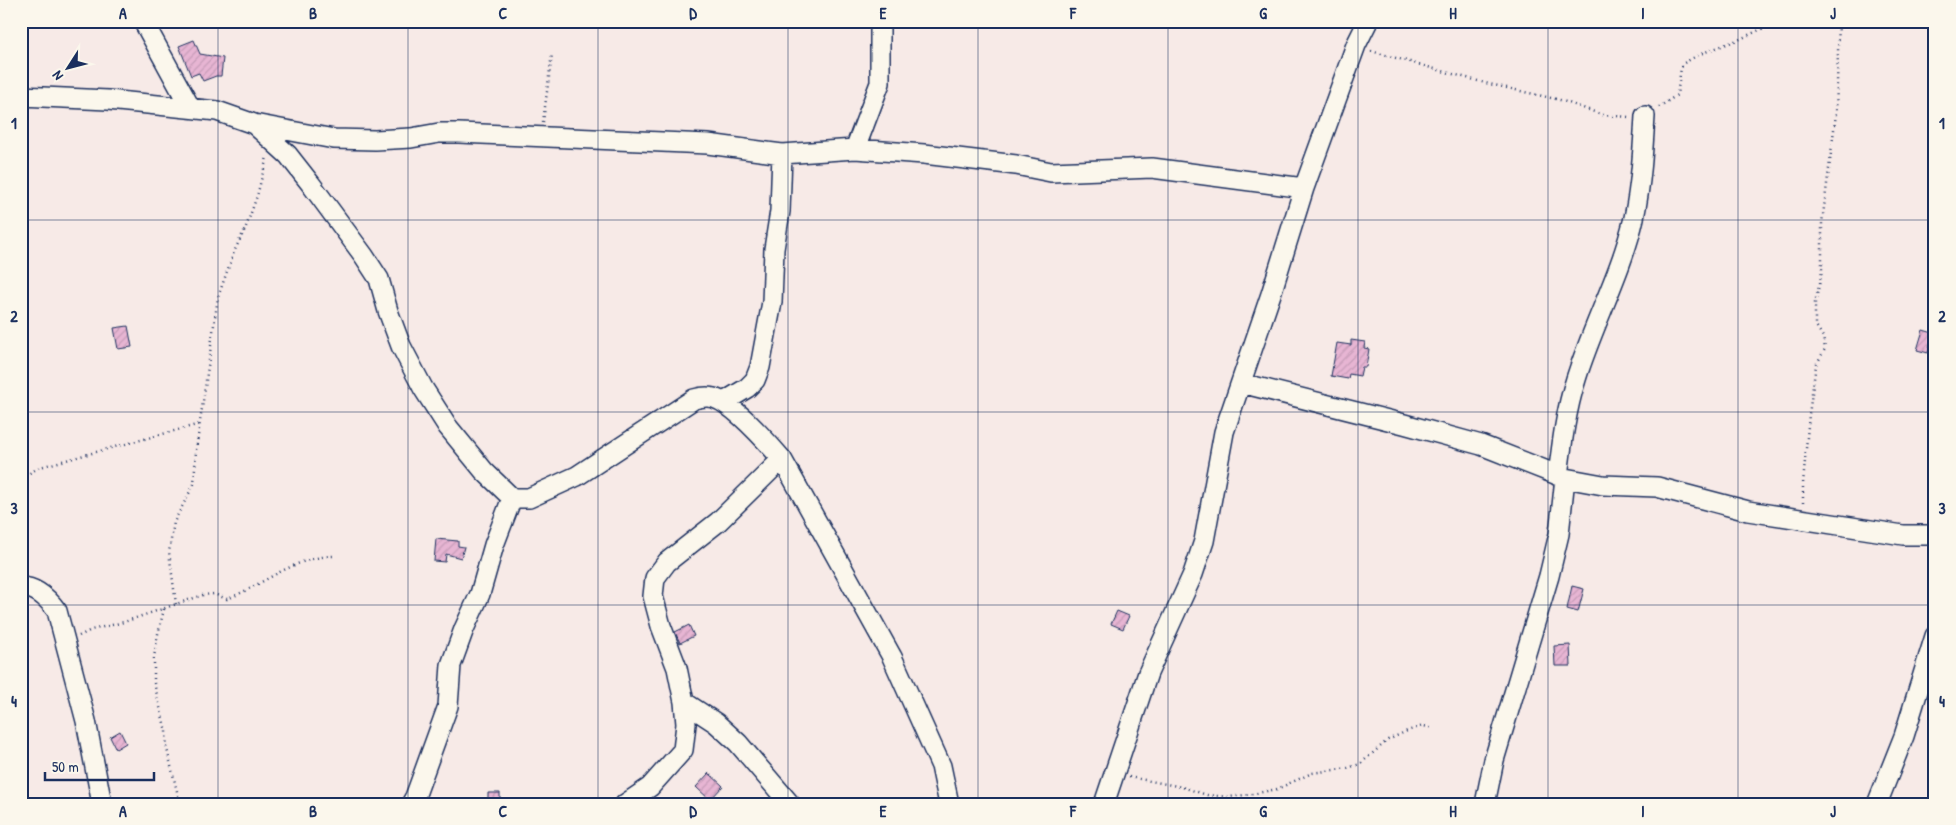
<svg xmlns="http://www.w3.org/2000/svg" width="1956" height="825" font-family="'Patrick Hand',sans-serif">
	<defs>
		<pattern id="building-hatch" width="6" height="6" patternUnits="userSpaceOnUse" patternTransform="scale(1.25)"><rect width="6" height="6" fill="#e7b5d3"/><path d="M-1 1l2-2M0 6l6-6M5 7l2-2" fill="none" stroke="#c69cb8"/></pattern>
	</defs>
	<rect width="100%" height="100%" fill="#f7eae7"/>
	<filter id="ink" filterUnits="userSpaceOnUse"><feTurbulence type="fractalNoise" baseFrequency=".02" numOctaves="2"/><feDisplacementMap in="SourceGraphic" scale="10" xChannelSelector="R" yChannelSelector="G"/><feConvolveMatrix kernelMatrix="1 2 1 2 8 2 1 2 1" color-interpolation-filters="sRGB"/></filter>
	<g filter="url(#ink)">
		<path fill="url(#building-hatch)" stroke="#1b2f5e" d="M194,40L200,54L223,58L221,76H216L203,81L199,73L191,76L179,46Z
			M128,326L132,347L118,349L114,328Z
			M1923,330L1933,333L1928,353L1917,350Z
			M1351,340L1365,342L1364,348L1369,349L1366,367H1362L1360,376L1349,374L1348,379L1331,376L1337,343L1351,345Z
			M436,539L458,541V546L464,547L461,558L446,554L445,562L434,561Z
			M1572,586L1584,589L1578,612L1567,609Z
			M1117,611L1129,616L1123,629L1111,624Z
			M689,625L694,636L680,643L675,632Z
			M1570,645L1571,666H1555L1554,646Z
			M120,731L126,743L116,749L110,737Z
			M709,773L723,786L710,800L696,787Z
			M488,793H500V804H488Z"/>
		<g fill="none" stroke-linecap="round" stroke-linejoin="round">
			<g stroke="#1b2f5e" stroke-width="22">
				<path id="minor" d="M143,21L190,107
					M21,96L108,100L217,111L254,124L334,139L375,140L411,138L439,133H459L708,144L782,154L855,149L924,154L1016,165L1051,172L1152,168L1304,188
					M255,125L288,155L310,183L364,256L379,279L388,311L401,346L423,388L448,427L484,471L512,498H529L577,476L694,399C701,397 708,396 714,398C735,405 767,442 782,459L892,657L941,766L949,804
					M855,149L880,83V21
					M1241,383L1404,424L1481,445L1565,478L1603,485L1657,487L1748,511L1903,535H1935
					M724,402L747,388L755,380L760,367L772,302L774,249L780,211L782,154
					M1558,476C1562,443 1566,410 1576,379C1593,324 1621,274 1634,218C1641,184 1643,150 1645,116
					M21,587C36,587 49,600 57,611L86,721L102,804
					M684,702L716,723L738,743L790,804
					M411,804L415,797L448,706L451,665L464,629L480,594L494,545L512,498
					M625,804L650,787L683,750L686,724L684,702L677,668L661,626L653,596L655,578L667,562L718,522L782,459
					M1104,804L1148,673L1193,574L1204,541L1224,432L1271,294L1304,188L1356,45L1368,21
					M1485,804L1494,760L1549,576L1559,534L1565,478
					M1877,804L1904,736L1935,636"/>
			</g>
			<path stroke="#1b2f5e" stroke-width="2.5" stroke-dasharray="1 4" stroke-linecap="butt" d="M1371,51L1485,83L1560,100L1603,115L1629,117
				M1659,107L1677,95L1681,68L1684,63L1700,54L1740,39L1779,21
				M543,122L552,54
				M21,478L40,467L200,424
				M1803,503V484L1809,414L1816,365L1825,349L1823,337L1815,324V303L1822,272V223L1836,114L1839,21
				M176,604L169,552L174,522L194,484L196,450L218,297L234,252L246,227L257,196L267,157
				M164,609L158,634L154,657V683L166,731L167,749L180,804
				M79,636L91,630L124,622L203,595L214,594L227,599C263,585 295,556 335,556
				M1129,777L1182,787L1207,795L1229,797L1253,794L1277,789L1312,773L1348,768L1360,764L1388,740L1407,731L1423,726L1434,728"/>
			<use href="#minor" stroke="#fbf7ec" stroke-width="19"/>
		</g>
	</g>
	<path fill="none" stroke="#1b2f5e" stroke-width="1" stroke-opacity="0.55" d="M218,21V804M408,21V804M598,21V804M788,21V804M978,21V804M1168,21V804M1358,21V804M1548,21V804M1738,21V804M21,220H1935M21,412H1935M21,605H1935"/>
	<rect width="1956" height="825" fill="none" stroke="#fbf7ec" stroke-width="55"/>
	<g transform="translate(68 68) rotate(234)" stroke="#fbf7ec" stroke-width="4" paint-order="stroke">
	<path d="M0-4L9 19L0 12L-9 19Z" fill="#1b2f5e"/>
	<text y="-8" font-size="14" font-weight="bold" text-anchor="middle" fill="#1b2f5e">N</text>
	</g>
	<path d="M45 772v8h109v-8" fill="none" stroke="#1b2f5e" stroke-width="2.5"/>
	<text x="52" y="772" font-size="15" fill="#1b2f5e" stroke="#fbf7ec" stroke-width="4" paint-order="stroke">50 m</text>
	<rect x="28" y="28" width="1900" height="770" fill="none" stroke="#1b2f5e" stroke-width="2"/>
	<g font-size="16" text-anchor="middle" font-weight="bold" fill="#1b2f5e">
		<text x="123" y="19">A</text>
		<text x="313" y="19">B</text>
		<text x="503" y="19">C</text>
		<text x="693" y="19">D</text>
		<text x="883" y="19">E</text>
		<text x="1073" y="19">F</text>
		<text x="1263" y="19">G</text>
		<text x="1453" y="19">H</text>
		<text x="1643" y="19">I</text>
		<text x="1833" y="19">J</text>
		<text x="14" y="129">1</text>
		<text x="1942" y="129">1</text>
		<text x="14" y="322">2</text>
		<text x="1942" y="322">2</text>
		<text x="14" y="514">3</text>
		<text x="1942" y="514">3</text>
		<text x="14" y="707">4</text>
		<text x="1942" y="707">4</text>
		<text x="123" y="817">A</text>
		<text x="313" y="817">B</text>
		<text x="503" y="817">C</text>
		<text x="693" y="817">D</text>
		<text x="883" y="817">E</text>
		<text x="1073" y="817">F</text>
		<text x="1263" y="817">G</text>
		<text x="1453" y="817">H</text>
		<text x="1643" y="817">I</text>
		<text x="1833" y="817">J</text>
	</g>
</svg>
